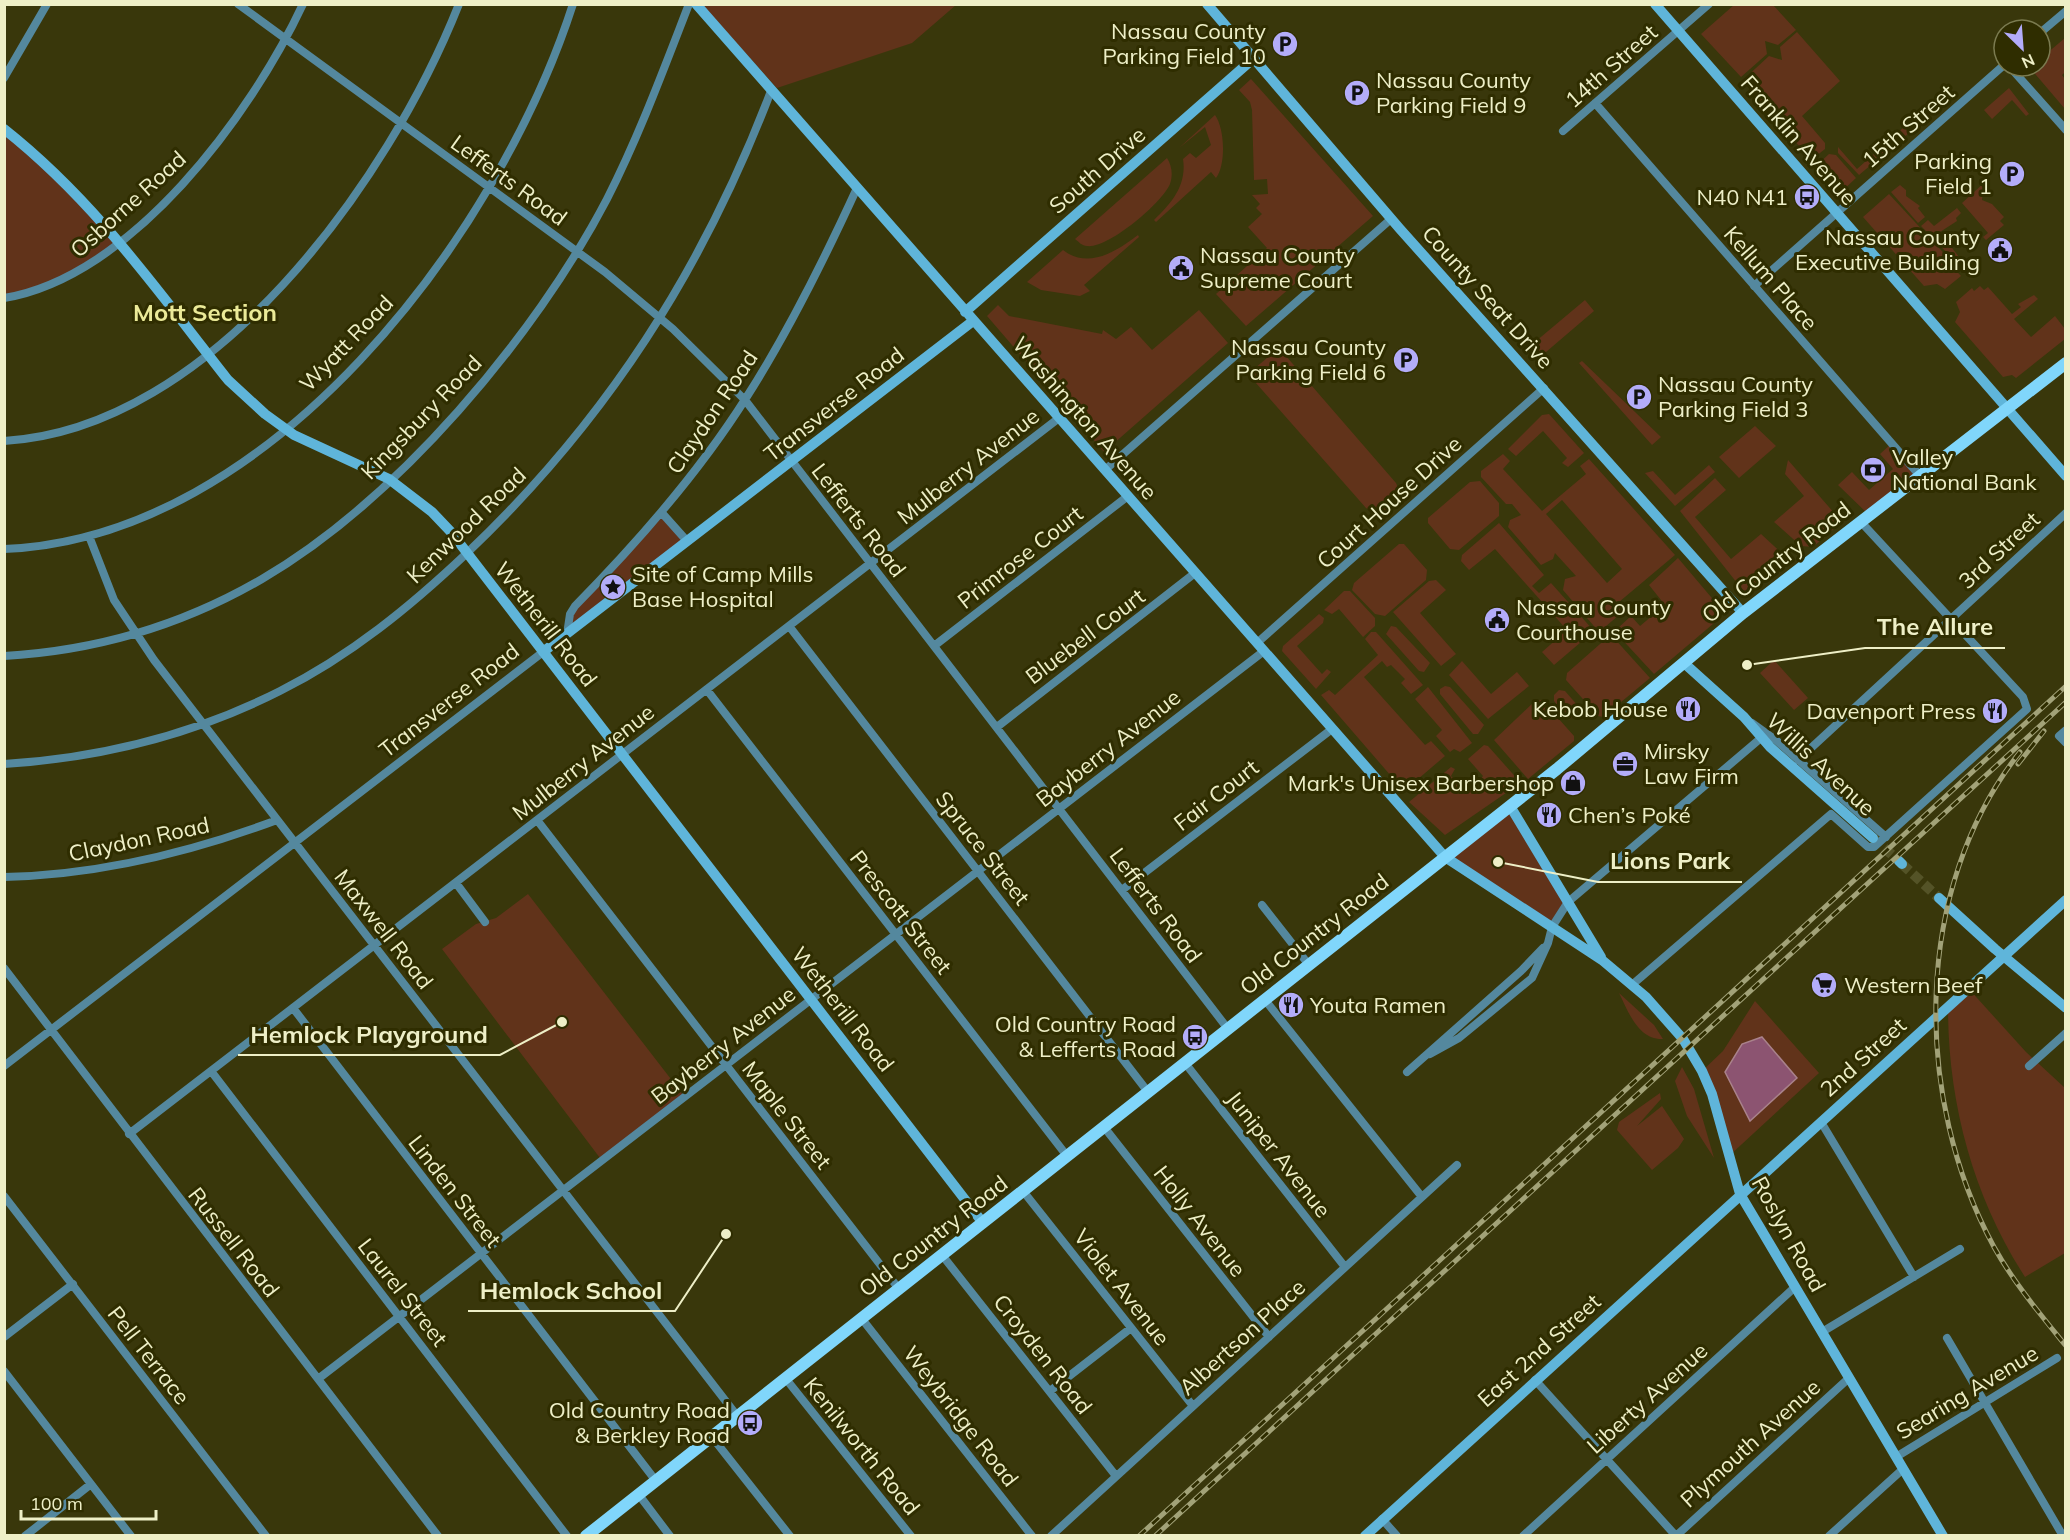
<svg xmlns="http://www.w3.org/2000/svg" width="2070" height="1540" font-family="Mulish,sans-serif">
	<rect width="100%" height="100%" fill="#39370b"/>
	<path fill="#61331a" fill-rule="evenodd" d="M702,5H956L912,43L777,88Z
		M1734,5H1773L1796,30L1778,45L1765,41L1767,54L1741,77L1701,34Z
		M1797,32L1840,81L1802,116L1825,143V149L1811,160L1743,80L1769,56L1782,60L1780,47Z
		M2065,38V72L2062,75L2065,79V109L2030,68L2040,66V59Z
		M1251,79L1373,216L1246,326L1216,294L1267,248L1248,227L1262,214L1256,208L1260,204L1252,195L1268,194L1267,179L1254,180L1252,110L1250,102L1239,90Z
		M2009,88L2029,114L2026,116L2012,100L1992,119L1984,110Z
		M1941,94L1947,101L1859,175L1838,153V147L1857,169Z
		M1215,115C1225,129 1226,165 1216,178L1211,172L1156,222L1154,220C1172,203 1187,185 1183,159L1190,153L1196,158L1211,145L1205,127L1179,148Z
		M4,129L120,241L75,275L4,298Z
		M1829,154L1836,155L1856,178L1840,193L1816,166Z
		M1167,158C1172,166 1173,175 1170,184C1162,203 1108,249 1087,246C1082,246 1079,242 1075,239Z
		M1985,182L1989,186L1983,192L1982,200L1992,204L2004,217L2000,221L2004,225L1986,240L1983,237L1988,233L1962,203Z
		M1900,185L1906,190V196L1920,206L1918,208L1925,217L1918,223L1891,192Z
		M1889,194L1953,263L1951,265L1961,276L1945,289L1937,284L1924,286L1863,217Z
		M1957,208L1961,213L1956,218L1957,221L1940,232L1959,257L1955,261L1921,226L1928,220L1934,226Z
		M1138,235L1139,237L1084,285L1090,291L1080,296L1041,290L1027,282L1063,250C1088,270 1117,251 1138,235Z
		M1980,286L1984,290L1988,287L2012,314L2021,307L2018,304L2034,295L2038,299L2014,319L2031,337L2055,316L2065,329V339L2016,378L2012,375L2003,377L1955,322L1960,312L1956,302L1972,288L1974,291Z
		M1585,300L1594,311L1539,358L1529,347Z
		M998,305L1009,316L1102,334L1103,330L1116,339L1131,327L1152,350L1199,310L1228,343L1104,452L987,316Z
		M1279,348L1396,483C1402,496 1400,503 1390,512L1377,514L1366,508L1248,374Z
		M1582,361L1661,437L1652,445L1579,363Z
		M1549,414L1584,453L1568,467L1562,463L1567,458L1543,431L1516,456L1508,449L1542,415Z
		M1755,426L1776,446L1739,478L1719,457Z
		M1892,443L1921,477L1869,515L1838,485L1852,472L1869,490L1893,469L1880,454Z
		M1503,454L1510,461L1503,469L1542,511L1586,474L1580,466L1589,459L1675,555L1619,602L1625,610L1599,632L1563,590L1565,579L1576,576L1555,553L1553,559L1541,565L1508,527L1510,520L1521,515L1512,504H1506L1481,477V471ZM1562,500L1622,569L1607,583L1546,514Z
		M1788,460L1842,522L1813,547L1801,546L1774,522L1804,496L1785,474Z
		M1709,465L1715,472L1675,506L1645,473L1653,471L1675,495Z
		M1715,478L1726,490L1695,517L1731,559L1761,534L1787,558L1745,593L1680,511Z
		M1480,481L1499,503V516L1459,550L1450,549L1428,523V518L1470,482Z
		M662,513L687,541L566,633L570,614Z
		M1499,523L1544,575L1532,586L1539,593L1551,583L1594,631L1554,665L1542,652L1567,630L1495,549L1469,570L1461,561L1462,555Z
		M1399,544H1404L1427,570L1426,580L1385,616L1375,614L1352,590L1354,583Z
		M1678,558L1722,610L1720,618L1654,674L1617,634L1618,628L1631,616L1640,626L1665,605L1649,585Z
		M1436,580L1446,590L1420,613L1456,654L1441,666L1393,612L1429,581Z
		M1344,591H1350L1375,618V626L1363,637L1339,609L1332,614L1324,610Z
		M1319,614L1324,618L1323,623L1297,646L1322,674L1327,669L1331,672L1316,689L1282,651L1283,646Z
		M1391,626L1396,627L1430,663L1424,672L1419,671L1386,634Z
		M1371,632H1376L1423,685L1411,694L1401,683L1405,679L1391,665L1387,667L1382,661L1364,677L1425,745L1431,741L1445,756L1404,791L1321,695L1329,690L1335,695L1378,655L1365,639Z
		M1608,637H1613L1650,678L1603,717L1598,716L1566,680L1567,673Z
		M1774,660L1808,698L1794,710L1760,673Z
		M1462,661L1491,694L1517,672L1529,686L1488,719L1449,675Z
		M1445,686L1450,687L1484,725L1478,734H1473L1440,694V689Z
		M1428,687L1472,743L1460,752L1454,749L1450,752L1436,736L1442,730L1415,699Z
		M1559,690L1565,691L1579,707L1580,710L1572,712L1573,717L1569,719L1554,701V695Z
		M1542,700L1574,736V741L1528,779L1494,740L1535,701Z
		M1484,745L1488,746L1520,782L1519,784L1445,835L1409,802L1451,767L1455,769L1451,776L1465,792L1471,788L1474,790L1481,785L1479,781L1483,776L1468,759Z
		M1510,806L1568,902L1552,927L1445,857Z
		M528,894L684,1096L600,1158L442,949L476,924L496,918Z
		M1968,988L2026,1052L2065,1088V1253L2025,1277C1973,1196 1948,1103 1948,1007Z
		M1619,993L1654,1025L1663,1039C1638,1040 1628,1011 1619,993Z
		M1755,1001L1819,1073L1729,1156L1702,1071L1723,1051Z
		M1682,1067L1694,1089L1714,1158L1687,1116L1675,1081Z
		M1660,1093L1661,1099L1637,1126L1662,1106L1684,1139L1678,1148L1652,1170L1617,1130L1619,1122Z"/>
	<path fill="#8c5471" stroke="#a9828b" stroke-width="1.5" d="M1762,1037L1797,1078L1750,1121L1725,1072L1742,1044Z"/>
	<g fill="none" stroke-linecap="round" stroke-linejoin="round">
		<path stroke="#545327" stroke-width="10" stroke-dasharray="10 5" stroke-linecap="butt" d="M1873,838L1899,861
			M1902,864L1939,898"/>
		<path stroke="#54889e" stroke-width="8" d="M238,4L605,272L673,329L745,400L1228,1029
			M2040,33L2066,11
			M2009,66L2066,130
			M4,78L47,4
			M1595,103L1921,477
			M1563,131L1709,4
			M1754,286L2004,65
			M4,298C132,277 251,115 303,4
			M4,441C212,429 389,181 459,4
			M1105,470L1391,219
			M662,513L687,541
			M89,536L114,600L154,660L738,1417
			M4,549C270,539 498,237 573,4
			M789,626L1148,1092
			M567,634L570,614L575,606C638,542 698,474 746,398C789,331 824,260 857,188
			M1257,643L1544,388
			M934,646L1128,496
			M4,656C95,651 183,625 262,579C397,500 535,337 607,199C639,136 663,71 689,4
			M707,690L1067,1156
			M1752,723L1777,741L1886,837
			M997,727L1195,573
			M2066,730L2059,736L2066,743
			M1798,760L2066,513
			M4,764C100,758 195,734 280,691C350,656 411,606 467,553C606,421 703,270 771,91
			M537,820L899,1289
			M4,877C99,875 189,853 277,820
			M456,883L485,922
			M1122,890L1332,729
			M1262,905L1309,965
			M4,968L438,1536
			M1633,984L1831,814L1868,847H1874L2027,709L2023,697L1861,522
			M1265,1000L1422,1197
			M293,1008L656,1481
			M1430,1054L1459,1038L1532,978L1548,943L1552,927L1568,902L1761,738
			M1185,1063L1345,1267
			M4,1066L543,652
			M2029,1066L2066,1033
			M211,1071L567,1536
			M1407,1072L1521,971L1543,948
			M1821,1122L1914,1277
			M1104,1127L1269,1337
			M129,1134L1059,418
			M1023,1191L1193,1406
			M4,1196L266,1536
			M942,1255L1116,1476
			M862,1319L1032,1536
			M1822,1332L1960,1249
			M4,1337L73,1284
			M1947,1338L2063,1536
			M4,1371L131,1536
			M318,1379L1264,651
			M786,1379L911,1536
			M1535,1380L1676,1536
			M1050,1391L1131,1328
			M712,1437L790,1536
			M1896,1457L2057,1358
			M639,1495L670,1536
			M1382,1519L1397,1536
			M25,1536L91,1484
			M1051,1536L1457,1165
			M1523,1536L1795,1287
			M1676,1536L1849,1378
			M1829,1536L1903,1469"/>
		<path stroke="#5fb5da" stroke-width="10" d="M696,4L1445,857L1602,960L1646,997L1683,1039L1702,1071L1712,1094L1740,1194L1943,1536
			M1207,4L1400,229L1743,613
			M1655,4L2066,476
			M4,129C95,201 157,290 228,380L265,414L294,435L389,479L432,512L451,532L983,1223
			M965,312L1254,58
			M543,652L973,321
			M1684,663L1744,717L1770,747L1873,838
			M1510,806L1601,957
			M1899,861L1902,864
			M1939,898L1995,949L2066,1008
			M1365,1536L2066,900"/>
		<path stroke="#80d6fb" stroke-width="12" d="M586,1536L1557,769L1743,613L2066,363"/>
		<g stroke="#a2a278" stroke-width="5">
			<path id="rail" d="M2020,752C1912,888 1913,1098 1994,1247C2014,1283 2040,1314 2066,1346
				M2018,764L2044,731
				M1139,1536L2066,686
				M1155,1536L2066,702"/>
		</g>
		<use href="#rail" stroke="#2f2d00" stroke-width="3" stroke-dasharray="9" stroke-linecap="butt"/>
	</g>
	<defs>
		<g id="parking-disc" transform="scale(1.35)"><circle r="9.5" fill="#b3acf9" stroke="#2f2d00"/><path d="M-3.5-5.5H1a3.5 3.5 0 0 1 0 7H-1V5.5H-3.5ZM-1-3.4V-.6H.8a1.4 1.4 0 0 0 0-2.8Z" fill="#111"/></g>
		<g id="bus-disc" transform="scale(1.35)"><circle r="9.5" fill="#b3acf9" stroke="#2f2d00"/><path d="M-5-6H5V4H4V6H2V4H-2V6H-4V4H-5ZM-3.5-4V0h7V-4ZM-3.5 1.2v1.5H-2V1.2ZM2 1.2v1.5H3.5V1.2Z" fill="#111"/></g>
		<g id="civic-disc" transform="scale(1.35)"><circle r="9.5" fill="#b3acf9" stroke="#2f2d00"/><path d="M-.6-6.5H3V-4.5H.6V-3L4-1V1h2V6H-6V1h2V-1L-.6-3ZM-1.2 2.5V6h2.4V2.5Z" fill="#111"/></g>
		<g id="bank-disc" transform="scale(1.35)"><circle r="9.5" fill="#b3acf9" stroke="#2f2d00"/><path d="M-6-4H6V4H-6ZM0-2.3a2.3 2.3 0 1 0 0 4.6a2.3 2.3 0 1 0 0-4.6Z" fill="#111"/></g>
		<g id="sight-disc" transform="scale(1.35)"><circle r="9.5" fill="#b3acf9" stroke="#2f2d00"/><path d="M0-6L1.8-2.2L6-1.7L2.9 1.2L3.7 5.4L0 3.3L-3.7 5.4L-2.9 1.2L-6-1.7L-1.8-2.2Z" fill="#111"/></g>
		<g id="restaurant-disc" transform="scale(1.35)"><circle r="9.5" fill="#b3acf9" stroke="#2f2d00"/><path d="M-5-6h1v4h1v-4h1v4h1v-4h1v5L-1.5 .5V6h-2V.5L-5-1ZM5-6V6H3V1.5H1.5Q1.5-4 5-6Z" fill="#111"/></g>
		<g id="office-disc" transform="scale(1.35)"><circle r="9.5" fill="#b3acf9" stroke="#2f2d00"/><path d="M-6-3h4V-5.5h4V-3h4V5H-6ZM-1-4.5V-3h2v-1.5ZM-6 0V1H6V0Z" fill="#111"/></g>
		<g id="shop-disc" transform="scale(1.35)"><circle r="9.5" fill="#b3acf9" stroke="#2f2d00"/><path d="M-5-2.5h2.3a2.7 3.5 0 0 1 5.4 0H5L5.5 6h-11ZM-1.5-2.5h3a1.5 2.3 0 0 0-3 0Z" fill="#111"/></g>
		<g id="supermarket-disc" transform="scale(1.35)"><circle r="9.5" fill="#b3acf9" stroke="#2f2d00"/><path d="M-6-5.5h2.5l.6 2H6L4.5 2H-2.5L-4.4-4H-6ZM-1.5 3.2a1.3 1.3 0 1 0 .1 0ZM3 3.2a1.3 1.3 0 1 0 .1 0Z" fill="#111"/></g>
	</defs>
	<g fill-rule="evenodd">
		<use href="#parking-disc" x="1285" y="44"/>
		<use href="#parking-disc" x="1357" y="93"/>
		<use href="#parking-disc" x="2012" y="174"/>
		<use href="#bus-disc" x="1807" y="197"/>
		<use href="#civic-disc" x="2000" y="250"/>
		<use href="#civic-disc" x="1181" y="268"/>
		<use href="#parking-disc" x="1406" y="360"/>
		<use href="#parking-disc" x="1639" y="397"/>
		<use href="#bank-disc" x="1873" y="470"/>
		<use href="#sight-disc" x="613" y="587"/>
		<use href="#civic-disc" x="1497" y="620"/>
		<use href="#restaurant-disc" x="1688" y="709"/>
		<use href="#restaurant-disc" x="1995" y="711"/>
		<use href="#office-disc" x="1625" y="764"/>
		<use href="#shop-disc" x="1573" y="783"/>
		<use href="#restaurant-disc" x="1549" y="815"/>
		<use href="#supermarket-disc" x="1824" y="985"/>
		<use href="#restaurant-disc" x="1291" y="1005"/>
		<use href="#bus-disc" x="1195" y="1037"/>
		<use href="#bus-disc" x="750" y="1423"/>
	</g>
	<g text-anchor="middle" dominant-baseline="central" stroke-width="6" stroke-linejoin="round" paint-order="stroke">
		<g font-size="22" fill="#eeefc7" stroke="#2f2d00" text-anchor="end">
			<text x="1266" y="31">Nassau County<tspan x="1266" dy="25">Parking Field 10</tspan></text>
			<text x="1376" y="80" text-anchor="start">Nassau County<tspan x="1376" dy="25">Parking Field 9</tspan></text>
			<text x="1992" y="161">Parking<tspan x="1992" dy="25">Field 1</tspan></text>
			<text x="1788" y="197">N40 N41</text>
			<text x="1980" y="237">Nassau County<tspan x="1980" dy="25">Executive Building</tspan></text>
			<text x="1200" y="255" text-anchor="start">Nassau County<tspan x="1200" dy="25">Supreme Court</tspan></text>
			<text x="1386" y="347">Nassau County<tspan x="1386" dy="25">Parking Field 6</tspan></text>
			<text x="1658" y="384" text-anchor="start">Nassau County<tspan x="1658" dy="25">Parking Field 3</tspan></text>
			<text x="1892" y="457" text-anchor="start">Valley<tspan x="1892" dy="25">National Bank</tspan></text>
			<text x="632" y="574" text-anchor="start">Site of Camp Mills<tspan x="632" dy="25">Base Hospital</tspan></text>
			<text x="1516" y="607" text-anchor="start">Nassau County<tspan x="1516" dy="25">Courthouse</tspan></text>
			<text x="1668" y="709">Kebob House</text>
			<text x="1976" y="711">Davenport Press</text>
			<text x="1644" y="751" text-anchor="start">Mirsky<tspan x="1644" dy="25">Law Firm</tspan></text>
			<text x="1554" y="783">Mark's Unisex Barbershop</text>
			<text x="1568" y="815" text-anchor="start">Chen’s Poké</text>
			<text x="1844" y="985" text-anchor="start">Western Beef</text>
			<text x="1310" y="1005" text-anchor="start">Youta Ramen</text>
			<text x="1176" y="1024">Old Country Road<tspan x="1176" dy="25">&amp; Lefferts Road</tspan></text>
			<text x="730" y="1410">Old Country Road<tspan x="730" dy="25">&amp; Berkley Road</tspan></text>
		</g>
		<g font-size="22" fill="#eeefc7" stroke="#2f2d00">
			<text transform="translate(1611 66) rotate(-41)">14th Street</text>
			<text transform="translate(1908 126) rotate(-41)">15th Street</text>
			<text transform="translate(1799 140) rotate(49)">Franklin Avenue</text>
			<text transform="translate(1097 170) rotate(-41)">South Drive</text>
			<text transform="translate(509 180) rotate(36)">Lefferts Road</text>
			<text transform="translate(128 204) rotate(-42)">Osborne Road</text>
			<text transform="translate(1771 278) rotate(49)">Kellum Place</text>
			<text transform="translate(1488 297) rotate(48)">County Seat Drive</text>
			<text transform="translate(346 343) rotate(-46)">Wyatt Road</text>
			<text transform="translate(834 404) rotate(-38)">Transverse Road</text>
			<text transform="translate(712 412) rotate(-56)">Claydon Road</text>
			<text transform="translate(421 417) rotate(-46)">Kingsbury Road</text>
			<text transform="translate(1085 418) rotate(49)">Washington Avenue</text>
			<text transform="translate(968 466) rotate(-38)">Mulberry Avenue</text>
			<text transform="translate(1389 502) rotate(-42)">Court House Drive</text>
			<text transform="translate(859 520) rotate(52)">Lefferts Road</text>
			<text transform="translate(466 525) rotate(-44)">Kenwood Road</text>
			<text transform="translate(1999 550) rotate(-43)">3rd Street</text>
			<text transform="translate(1020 557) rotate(-38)">Primrose Court</text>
			<text transform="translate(1776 562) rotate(-38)">Old Country Road</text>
			<text transform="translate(546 624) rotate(52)">Wetherill Road</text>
			<text transform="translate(1085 636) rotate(-37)">Bluebell Court</text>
			<text transform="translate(449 700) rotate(-38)">Transverse Road</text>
			<text transform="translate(1108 748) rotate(-38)">Bayberry Avenue</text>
			<text transform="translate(583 762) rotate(-38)">Mulberry Avenue</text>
			<text transform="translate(1821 764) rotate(43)">Willis Avenue</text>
			<text transform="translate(1216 795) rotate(-38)">Fair Court</text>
			<text transform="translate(139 839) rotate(-12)">Claydon Road</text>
			<text transform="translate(983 848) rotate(52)">Spruce Street</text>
			<text transform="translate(1156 905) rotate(53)">Lefferts Road</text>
			<text transform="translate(901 912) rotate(52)">Prescott Street</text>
			<text transform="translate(384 929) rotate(52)">Maxwell Road</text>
			<text transform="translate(1314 934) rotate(-38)">Old Country Road</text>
			<text transform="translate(843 1009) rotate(52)">Wetherill Road</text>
			<text transform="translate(723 1045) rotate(-38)">Bayberry Avenue</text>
			<text transform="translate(1863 1057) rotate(-42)">2nd Street</text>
			<text transform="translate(787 1115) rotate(52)">Maple Street</text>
			<text transform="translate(1279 1154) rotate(52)">Juniper Avenue</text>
			<text transform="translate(455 1191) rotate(52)">Linden Street</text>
			<text transform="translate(1200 1221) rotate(52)">Holly Avenue</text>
			<text transform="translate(1789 1234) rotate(61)">Roslyn Road</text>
			<text transform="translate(933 1236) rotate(-38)">Old Country Road</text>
			<text transform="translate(234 1242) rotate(52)">Russell Road</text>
			<text transform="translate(1122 1287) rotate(52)">Violet Avenue</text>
			<text transform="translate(403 1292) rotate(52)">Laurel Street</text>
			<text transform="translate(1242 1337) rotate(-42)">Albertson Place</text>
			<text transform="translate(1539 1350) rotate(-42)">East 2nd Street</text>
			<text transform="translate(1043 1354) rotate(52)">Croyden Road</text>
			<text transform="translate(149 1355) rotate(52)">Pell Terrace</text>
			<text transform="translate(1967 1392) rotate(-31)">Searing Avenue</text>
			<text transform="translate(1647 1398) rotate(-42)">Liberty Avenue</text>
			<text transform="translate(961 1416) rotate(52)">Weybridge Road</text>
			<text transform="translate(1750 1443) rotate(-42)">Plymouth Avenue</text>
			<text transform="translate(862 1446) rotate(51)">Kenilworth Road</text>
		</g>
		<g font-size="24" font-weight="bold" fill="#ebea98" stroke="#2f2d00">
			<text x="205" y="312">Mott Section</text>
		</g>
	</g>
	<path fill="none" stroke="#eeefc7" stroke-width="2" d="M1747 665L1865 648H2005M1498 862L1598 882H1742M562 1022L500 1055H238M726 1234L675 1311H468"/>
	<g fill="#eeefc7" stroke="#2f2d00" stroke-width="2">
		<circle cx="1747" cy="665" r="6"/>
		<circle cx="1498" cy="862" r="6"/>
		<circle cx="562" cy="1022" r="6"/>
		<circle cx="726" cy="1234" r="6"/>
	</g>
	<g font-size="24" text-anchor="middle" font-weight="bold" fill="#eeefc7" stroke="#2f2d00" stroke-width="6" stroke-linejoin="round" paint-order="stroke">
		<text x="1935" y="635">The Allure</text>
		<text x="1670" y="869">Lions Park</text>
		<text x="369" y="1043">Hemlock Playground</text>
		<text x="571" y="1299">Hemlock School</text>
	</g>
	<rect width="2070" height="1540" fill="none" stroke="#eeefc7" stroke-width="12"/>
	<g transform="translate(2022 48) rotate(155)"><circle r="28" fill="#2f2d00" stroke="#7b7b50" stroke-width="1.5"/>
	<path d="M0-4.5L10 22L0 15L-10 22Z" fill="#b3acf9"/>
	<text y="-9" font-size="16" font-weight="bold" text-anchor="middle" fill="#eeefc7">N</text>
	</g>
	<path d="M21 1510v9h135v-9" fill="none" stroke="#eeefc7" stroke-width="3"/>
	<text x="30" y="1510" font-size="18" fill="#eeefc7" stroke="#2f2d00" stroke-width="4.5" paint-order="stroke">100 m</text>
</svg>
